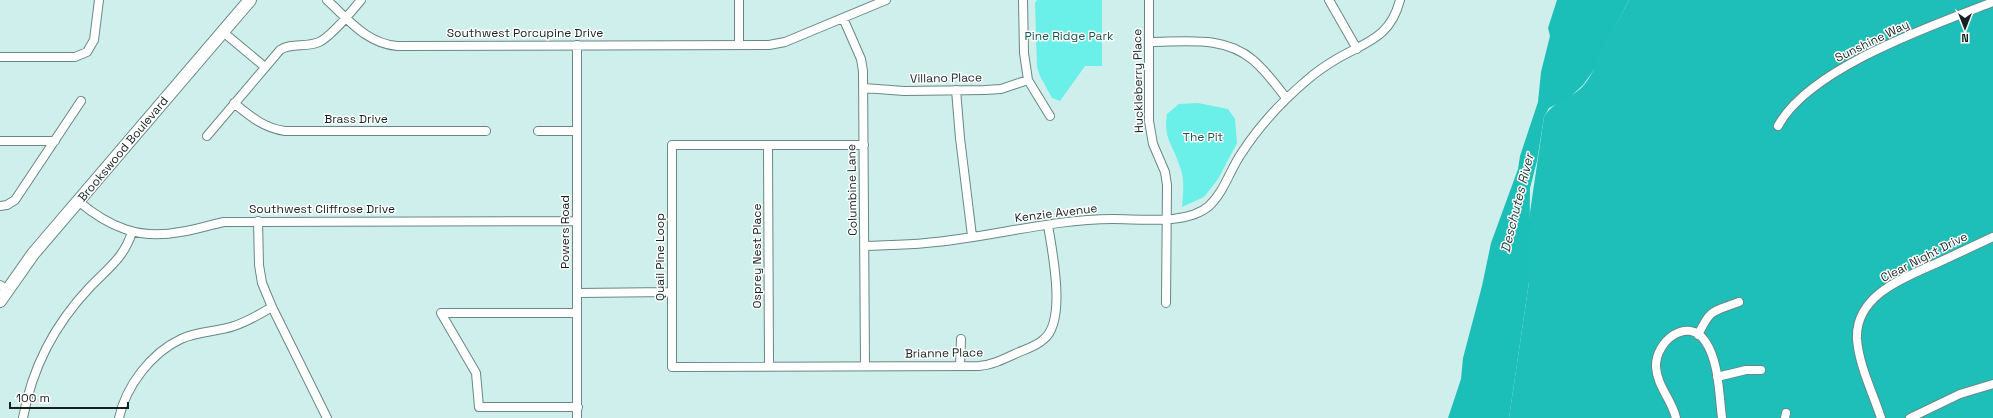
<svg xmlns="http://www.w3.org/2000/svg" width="1993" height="418" font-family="'Space Grotesk',sans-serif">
	<rect width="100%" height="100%" fill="#ceefec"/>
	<path fill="#6aefe9" d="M1037,0H1102V66H1085L1060,101L1052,98L1040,76L1037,67L1035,3Z
		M1198,103L1228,109L1235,119L1237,143L1218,179L1204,197L1182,207C1183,194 1185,179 1180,167C1173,144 1163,139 1167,114L1179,104Z"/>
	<path fill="#1ebfb9" d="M1629,0H1993V418H1509L1529,282V219L1544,117C1553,101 1572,99 1584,85C1595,71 1600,56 1607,41C1614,27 1622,14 1629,0Z"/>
	<path fill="#1cbeb8" d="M1557,0H1629L1607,42L1596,67L1583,85L1569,98L1549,108L1544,117L1537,161L1530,188L1529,282L1509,418H1448L1461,379L1463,358L1482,286L1491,243L1518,169L1520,156L1538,102L1541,72L1550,36L1548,28Z"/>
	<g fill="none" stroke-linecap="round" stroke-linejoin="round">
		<g stroke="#698785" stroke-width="10">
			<path id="minor" d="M327,0C349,20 366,43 397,46L769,45L785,42L886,0
				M739,0V45
				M1023,0L1024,53L1028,80L1050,116
				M1149,0V121L1153,144L1165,172L1167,185L1166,303
				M1329,0L1357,49
				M843,18L861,59L863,71L865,366
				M223,32L265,67
				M1149,42C1185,42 1224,35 1253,60C1266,71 1276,85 1286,98
				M577,45V418
				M0,57H75L87,52L94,40L99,0
				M864,88L904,91L985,90L1001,89L1028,80
				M956,90L960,138L972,236
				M234,103C251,117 264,128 285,131H486
				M1778,126C1809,68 1933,25 1993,2
				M538,131H577
				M207,136L280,50C291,42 306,48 319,42C331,37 352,11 361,0
				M0,141H55
				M768,145L769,366
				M864,145H672V367L979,366C992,365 1004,359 1017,353C1026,349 1037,346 1044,339C1067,320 1052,251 1048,225
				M78,201C109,227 139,240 180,232C195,230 209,225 224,222L577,221
				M0,206L7,205L15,200L81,101
				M258,221L259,265L262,283L272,307L327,418
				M865,246C886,245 906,245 926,243C989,238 1050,219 1113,219C1142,219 1187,225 1209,206C1224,192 1230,170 1241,154C1259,126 1281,102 1307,80C1315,73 1325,66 1335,60C1365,42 1390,39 1400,0
				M0,285L7,289
				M577,293L672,292
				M577,313H441L476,373L479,407H578
				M1698,335C1711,308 1712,312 1739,302
				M960,366L961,339
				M1717,377L1746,370H1761
				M23,418C32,367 55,324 90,287C108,268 124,258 132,232
				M119,418C126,386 151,353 181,339C197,331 217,332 234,326C247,322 260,314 272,307
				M1676,418C1672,400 1657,386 1656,367C1655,341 1688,316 1705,341C1719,361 1719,394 1722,418
				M1785,418L1786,413
				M1881,418C1873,393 1859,366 1857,339C1855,296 1903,278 1935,264C1954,255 1974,246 1993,237
				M1910,418L1960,394L1993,384"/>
		</g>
		<g stroke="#698785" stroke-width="14">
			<path id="secondary" d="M0,301L33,254L250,0"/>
		</g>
		<use href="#minor" stroke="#fff" stroke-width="8"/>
		<use href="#secondary" stroke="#fff" stroke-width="12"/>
	</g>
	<g text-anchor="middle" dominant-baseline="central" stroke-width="3" stroke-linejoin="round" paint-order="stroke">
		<g font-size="12" fill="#162221" stroke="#fff">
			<text x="525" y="33">Southwest Porcupine Drive</text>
			<text transform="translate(1872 41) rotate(-26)">Sunshine Way</text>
			<text transform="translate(946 78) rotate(-1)">Villano Place</text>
			<text transform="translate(1138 81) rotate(-91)">Huckleberry Place</text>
			<text x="356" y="119">Brass Drive</text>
			<text transform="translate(123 149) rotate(-50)">Brookswood Boulevard</text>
			<text transform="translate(852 190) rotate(-91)">Columbine Lane</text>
			<text x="322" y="209">Southwest Cliffrose Drive</text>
			<text transform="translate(1056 213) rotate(-7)">Kenzie Avenue</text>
			<text transform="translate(565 232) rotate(-90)">Powers Road</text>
			<text transform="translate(757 256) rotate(-90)">Osprey Nest Place</text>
			<text transform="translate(660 257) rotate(-90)">Quail Pine Loop</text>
			<text transform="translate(1924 257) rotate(-27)">Clear Night Drive</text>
			<text transform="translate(944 353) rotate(-1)">Brianne Place</text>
		</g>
		<g font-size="12" fill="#185452" stroke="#fff">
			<text x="1069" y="36">Pine Ridge Park</text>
			<text x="1203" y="137">The Pit</text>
		</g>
		<g font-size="13" font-style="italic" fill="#233c3a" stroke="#fff">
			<text transform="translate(1517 203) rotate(-76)">Deschutes River</text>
		</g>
	</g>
	<g transform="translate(1965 28) rotate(180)" stroke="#ffffff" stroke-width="3" paint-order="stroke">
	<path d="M0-3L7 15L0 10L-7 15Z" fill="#162221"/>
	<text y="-6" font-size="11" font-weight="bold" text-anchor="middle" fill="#162221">N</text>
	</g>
	<path d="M10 402v6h118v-6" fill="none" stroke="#162221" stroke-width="2"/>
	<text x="16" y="402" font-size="12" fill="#162221" stroke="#ffffff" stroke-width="3" paint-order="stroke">100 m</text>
</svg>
